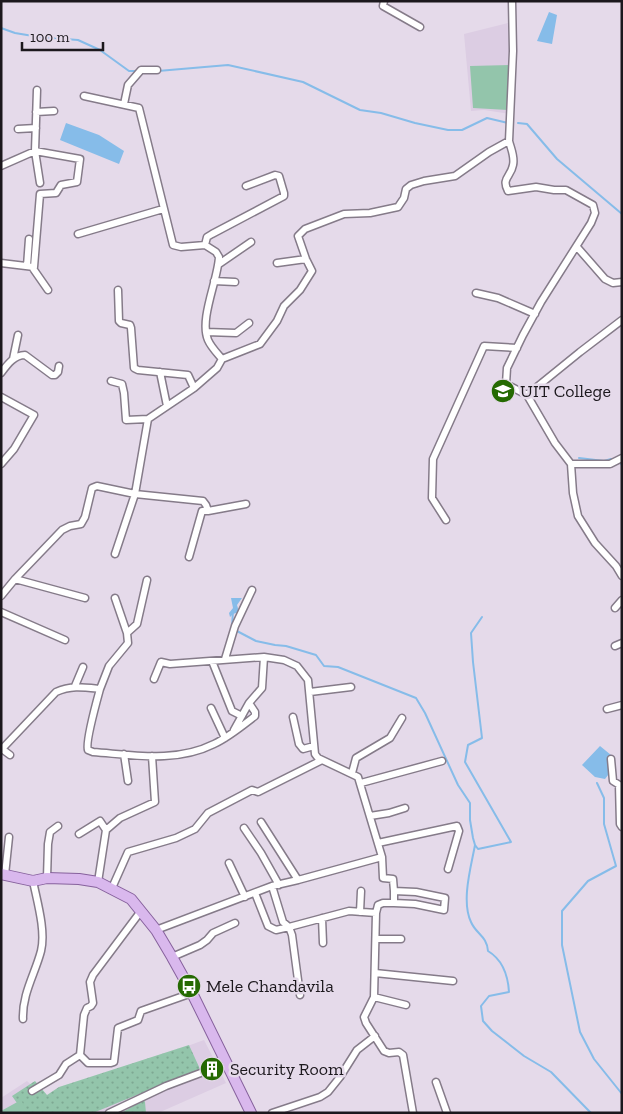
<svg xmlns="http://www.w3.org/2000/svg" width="623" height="1114" font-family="'Zilla Slab',serif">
	<defs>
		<pattern id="grass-dots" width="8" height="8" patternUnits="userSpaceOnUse" patternTransform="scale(1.25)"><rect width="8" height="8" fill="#93c5ab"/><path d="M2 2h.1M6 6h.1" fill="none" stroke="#7ea893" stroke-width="1.8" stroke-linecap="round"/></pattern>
	</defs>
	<rect width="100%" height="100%" fill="#e5daea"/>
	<path fill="#dccde3" d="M512,22L510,114L484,110L471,111L464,34Z
		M204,1040L226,1083L158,1113H1V1098L27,1081L45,1098Z"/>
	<path fill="url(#grass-dots)" d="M189,1045L200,1069L93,1113H24L12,1096L35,1081L47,1095L59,1087Z
		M144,1100L145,1102L146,1113H121Z"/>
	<path fill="#93c5ab" d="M510,65L508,110L473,108L470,66Z
		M21,1100L28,1113H1V1111Z"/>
	<path fill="#86bce9" d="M549,12L557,15L552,44L537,41Z
		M66,123L99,135L124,151L119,164L60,140Z
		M231,598H242L237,605L239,612L233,614L230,617L229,613L233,608Z
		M600,746L611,755L615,766L605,779L595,777L582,765Z"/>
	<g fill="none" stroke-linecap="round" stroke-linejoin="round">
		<path stroke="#86bce9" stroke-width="2" d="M1,28L15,33L39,37L78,40L100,50L129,71H136
			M158,71L228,65L303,82L360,110L381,113L415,123L448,130H462L487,118L508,123
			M518,123L527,124L557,159L622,214
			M579,458L604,461L611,459
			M621,464L622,465
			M232,628L233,610
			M235,630L256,641L275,645L286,646L316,655L324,666L338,667L416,698L425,713L458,785L470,803V820L473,838L475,845L478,849L511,842L465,762L468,745L482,738L473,662L471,633L482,617
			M597,783L604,798V824L616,866L588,881L562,911V945L580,1032L594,1059L622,1094
			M475,845C471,867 461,901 471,922C476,934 487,936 488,951C503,960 508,976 509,992L489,996L481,1006L483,1021L492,1031L524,1056L551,1072L591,1113"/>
		<g stroke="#857b89" stroke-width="9">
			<path id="minor" d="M384,1L383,6L420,27
				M37,90L35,151L40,183
				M84,96L139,108L173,245L181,247L205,245
				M124,104L128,85L141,70H157
				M36,112L54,111
				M18,129L36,128
				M509,141C511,149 515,157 513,165C511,177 501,178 508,191L536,187L554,190H566L593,205L595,213L591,223L541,302L523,335L507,368L506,384L527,395L555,443L571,464L573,493L578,516L595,543L616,566L622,576
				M1,166L35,151L80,159L77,182L61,185L56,193L40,194L34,267L1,263
				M78,234L163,209
				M577,247L605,279L613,283L622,282
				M277,263L306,259
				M219,264L251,242
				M27,266L29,239
				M32,267L48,290
				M214,281L235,282
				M118,290L119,321L121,323L130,325L131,328L134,368L138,370L188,375L194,388
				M476,293L498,298L535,314
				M206,332L236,333L249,323
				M13,359L18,335
				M222,359C217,353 211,347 208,340C199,319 218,280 219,257L216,252L205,245L207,237L212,234L284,196V193L279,176L275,175L246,186
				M160,372L167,406
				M1,373C7,365 14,355 25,355L52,375H55L58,372L59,366
				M111,381L122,384L124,393L126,420L148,419
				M527,395L580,352L622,320
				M1,397L34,415L14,449L1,464
				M571,464H610L622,458
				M446,520L432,498L433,459L484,346L517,348
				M115,554L135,494L203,501L206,505L208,511L246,504
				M189,557L202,511H208
				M15,579L85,598
				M1,596L15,579L62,530L70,526L81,524L85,517L92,488L97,486L135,494L148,419L194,388L217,368L222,359L260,344L277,321L284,306L300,290L312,271L306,259L298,236L305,229L344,214L370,213L398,207L404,198L406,189L411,185L424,181L455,176L489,152L509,141L513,51L512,1
				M115,598L127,633
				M615,608L622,600
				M1,612L65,640
				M615,646L622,643
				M225,659L235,626L252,590
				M212,661L232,711L242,716
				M154,679L161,662L170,664L264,657L284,660L297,666L308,680L315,754L318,758L358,777L382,857L383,878L393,879L394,891
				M75,686L83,667
				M100,689C97,700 85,743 88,750L93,752C134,755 176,763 214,744C229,737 242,726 255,716V712L249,703L262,688L264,657
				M310,692L351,687
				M211,708L225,738
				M607,709L622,705
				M293,717L299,744L303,749L314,746
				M234,730L249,703
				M2,749L10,755
				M1,750L56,692C71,685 83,687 100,689L109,666L128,643L127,633L137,624L147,580
				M124,754L128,781
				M611,759L613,781L621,786
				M352,773L356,758L390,738L402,718
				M361,783L442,761
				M619,785L620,824L622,827
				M370,816L389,813L405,808
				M244,828L261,853L279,885
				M79,834L100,821L106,830
				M378,843L457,826L459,831L448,869
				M229,863L245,897
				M5,875L9,837
				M47,878L48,844L50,832L58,826
				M298,880L382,857
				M98,882L106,830L120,818L155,802L152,756
				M272,886L283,922L289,927
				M112,888L128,852L176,838L195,829L208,813L252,790L258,792L322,760
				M255,893L268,926L276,930L289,927
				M141,911L93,975L90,982L93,1003L91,1006L87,1008L84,1015L80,1055L88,1063H111L114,1062L118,1028L138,1020L141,1011L192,993
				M360,912L361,891
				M376,913L378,905L383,903H394V891L416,892L445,898L444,910L415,904L394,903
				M322,918L323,943
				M156,930L272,886L298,880L261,822
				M376,939H401
				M172,957L200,945L207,940L213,933L235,923
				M375,973L453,981
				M300,995L292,935L289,927L349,911L376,913L374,997L364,1017L366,1023L384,1051L389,1053L399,1052L403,1055L413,1113
				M374,997L406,1005
				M23,1019C22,994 35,974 41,951C46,931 37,901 33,881
				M206,1071L209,1073L227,1064
				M436,1082L447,1113
				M32,1091L59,1075L66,1064L80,1055
				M109,1113L166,1086L206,1071L224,1058
				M272,1113L320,1097L328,1092L340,1077L357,1050L375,1036"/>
		</g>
		<g stroke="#86619c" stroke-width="12">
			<path id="primary" d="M1,874L33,881L47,878L79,879L98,882L131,899L156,930L172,957L192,993L251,1113"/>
		</g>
		<use href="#minor" stroke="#fff" stroke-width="6"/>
		<use href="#primary" stroke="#d9b8ed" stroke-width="10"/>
	</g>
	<defs>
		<g id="university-disc" transform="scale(1.25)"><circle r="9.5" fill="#256a02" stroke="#e5daea"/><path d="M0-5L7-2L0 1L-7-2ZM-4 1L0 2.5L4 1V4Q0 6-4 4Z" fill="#fff"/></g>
		<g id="bus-disc" transform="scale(1.25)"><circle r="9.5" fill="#256a02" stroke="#e5daea"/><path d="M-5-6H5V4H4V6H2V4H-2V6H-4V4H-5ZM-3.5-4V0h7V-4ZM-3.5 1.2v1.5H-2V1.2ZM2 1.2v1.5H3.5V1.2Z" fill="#fff"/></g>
		<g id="building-disc" transform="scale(1.25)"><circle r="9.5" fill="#256a02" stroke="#e5daea"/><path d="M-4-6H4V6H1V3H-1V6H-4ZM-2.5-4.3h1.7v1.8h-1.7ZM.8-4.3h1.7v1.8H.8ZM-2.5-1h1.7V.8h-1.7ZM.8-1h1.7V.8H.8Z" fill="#fff"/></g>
	</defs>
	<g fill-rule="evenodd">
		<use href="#university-disc" x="503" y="391"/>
		<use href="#bus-disc" x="189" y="986"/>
		<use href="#building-disc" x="212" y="1069"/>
	</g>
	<g text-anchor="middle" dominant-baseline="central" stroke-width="5" stroke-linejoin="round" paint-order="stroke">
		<g font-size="18" fill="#1c181d" stroke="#e5daea" text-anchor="start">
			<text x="520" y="391">UIT College</text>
			<text x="206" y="986">Mele Chandavila</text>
			<text x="230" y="1069">Security Room</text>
		</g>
	</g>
	<rect width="623" height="1114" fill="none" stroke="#1c181d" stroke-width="5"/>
	<path d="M22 42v8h81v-8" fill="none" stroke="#1c181d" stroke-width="2.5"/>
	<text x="30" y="42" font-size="15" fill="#1c181d" stroke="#e5daea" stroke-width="4" paint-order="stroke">100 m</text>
</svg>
